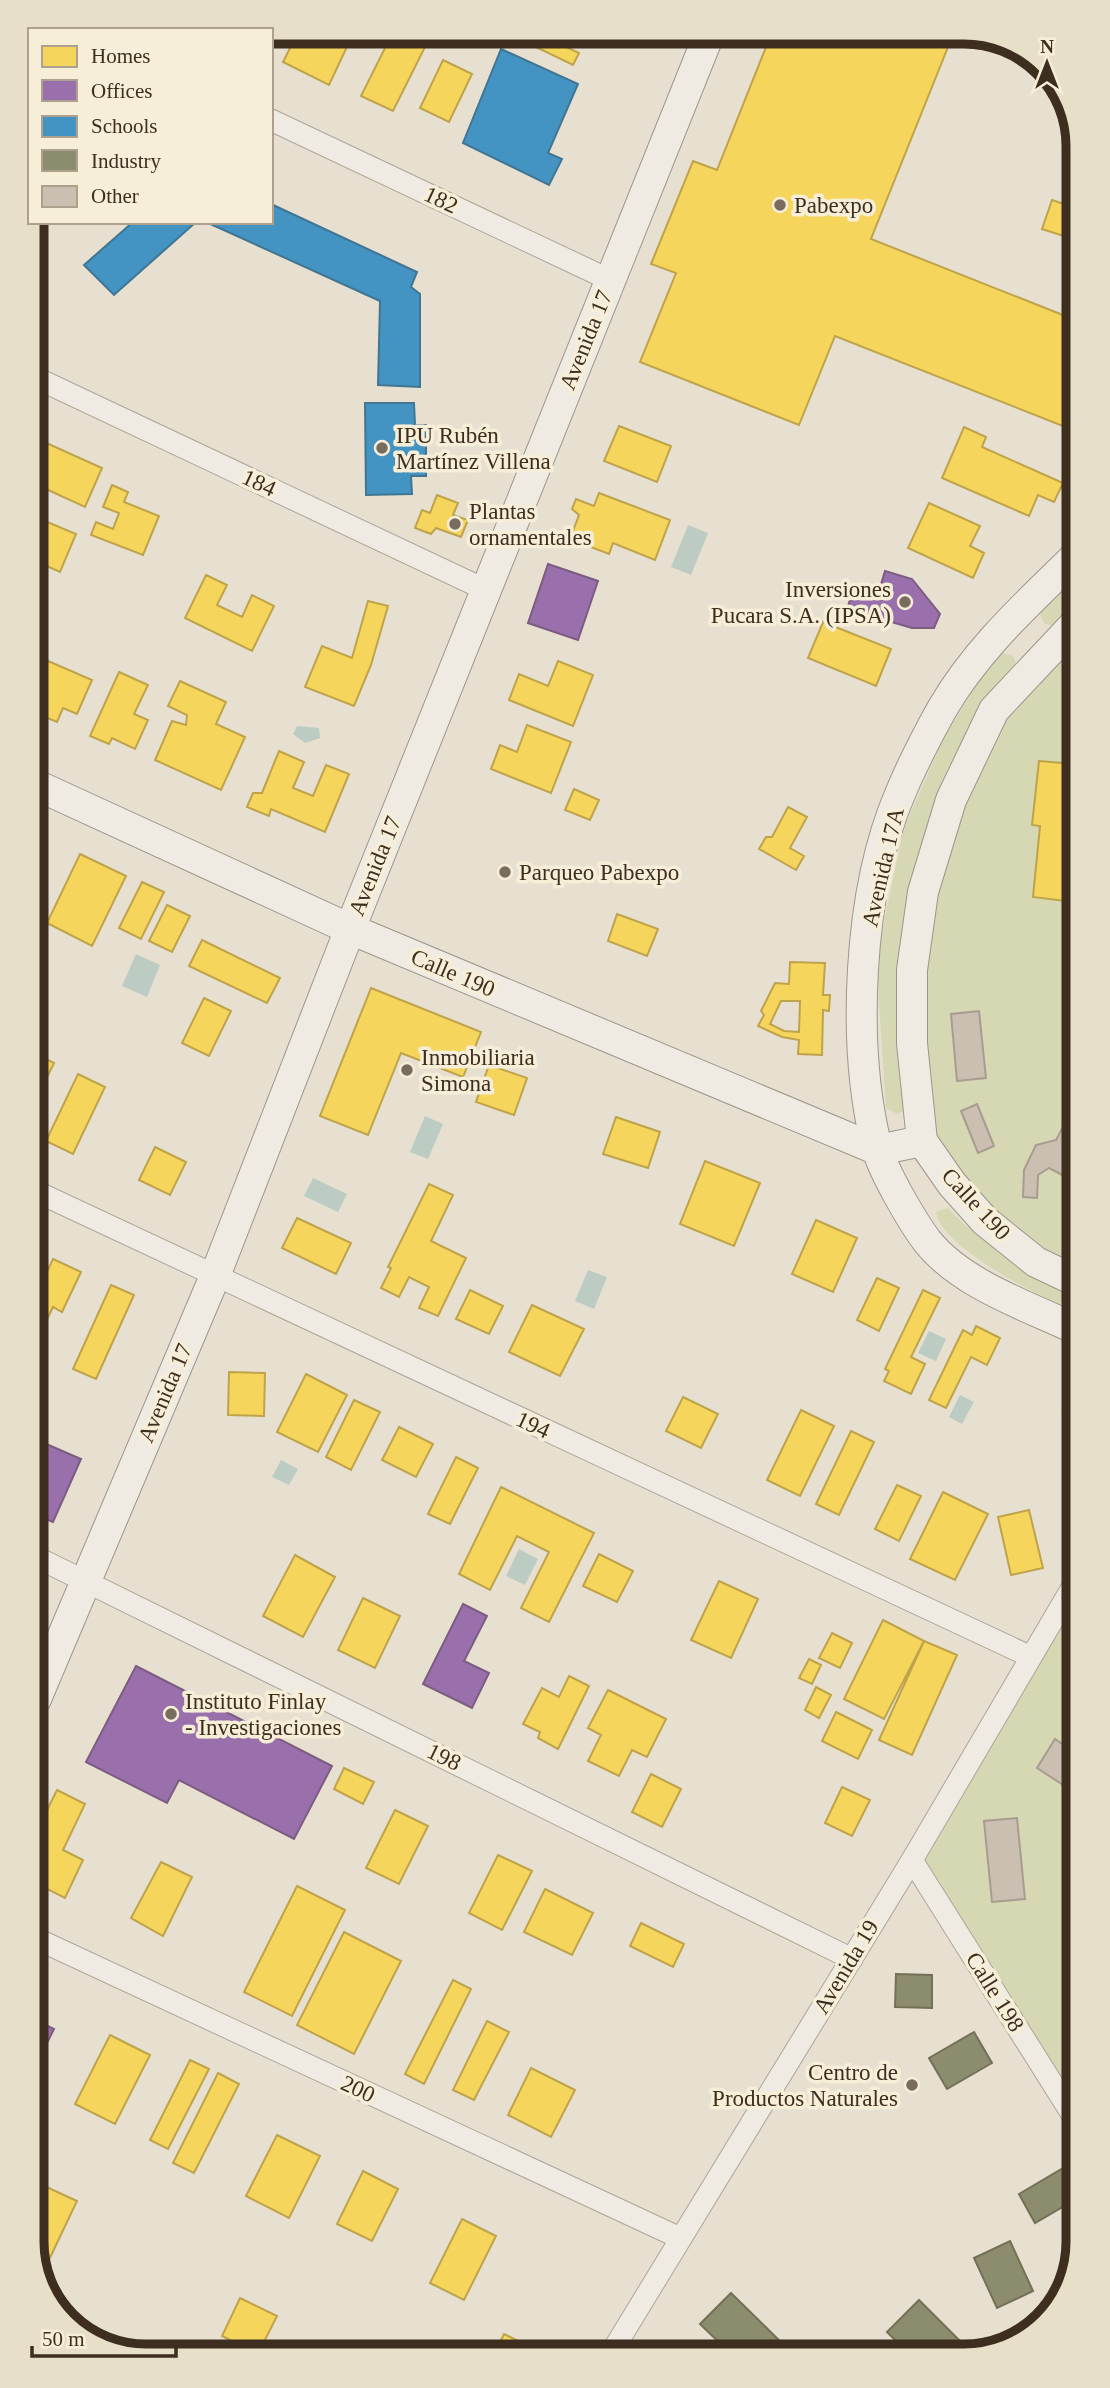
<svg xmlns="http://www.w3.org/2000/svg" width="1110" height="2388" font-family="Georgia,serif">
	<rect width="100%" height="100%" fill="#e7e0d1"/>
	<path fill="#d6d7b3" d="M1074,577V612C1065,621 1057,629 1044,623L1040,614L1048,601Z
		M1074,625L1076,1281L1036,1262L922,1141L912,970L994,710Z
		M1002,653L1013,656L1016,664L940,796L904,1111L897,1114L886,1108L876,960L903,831L943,739L991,662Z
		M948,1208L964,1224L1013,1264L1076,1295V1314C1044,1297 941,1249 936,1212Z
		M1077,1579L1078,2124L912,1860Z"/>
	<path fill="#bcccc2" d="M688,525L708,533L691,575L671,567Z
		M297,726L319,728L320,738L305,743L293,734Z
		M136,954L160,965L147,997L122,986Z
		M425,1116L443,1124L428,1159L410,1152Z
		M313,1178L347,1194L338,1212L304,1196Z
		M588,1270L607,1277L594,1309L575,1301Z
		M929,1331L946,1339L936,1361L918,1353Z
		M960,1395L974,1402L962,1424L949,1417Z
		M281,1460L298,1469L289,1485L272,1477Z
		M519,1549L538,1559L525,1585L506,1576Z"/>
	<path fill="#f6d55c" stroke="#bea34a" stroke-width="2" fill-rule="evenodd" d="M298,32H354L329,85L283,62Z
		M393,32H399L426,45L393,111L361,96Z
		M513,32H535L579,53L573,65L511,35Z
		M772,32H954L871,239L1073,319V430L835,336L799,425L640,362L676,273L651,264L693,161L717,170Z
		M443,60L472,74L449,122L420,108Z
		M1052,200L1073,207V239L1042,229Z
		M619,426L671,446L657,482L604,461Z
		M964,427L986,437L982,447L1063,483L1054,502L1038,495L1029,516L942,478Z
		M33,437L102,468L85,507L33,483Z
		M112,485L128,492L124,502L159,516L143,555L91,535L96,522L113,529L119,513L103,507Z
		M599,493L670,520L655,560L613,543L609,554L570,539L579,515L572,509L576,499L594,506Z
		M437,495L458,503L453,515L468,520L461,537L436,528L431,534L415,528L422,510L430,513Z
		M929,503L980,526L970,546L984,553L973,578L908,548Z
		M33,516L76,534L60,572L33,560Z
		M206,575L227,585L217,605L242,617L252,595L274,606L252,651L185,618Z
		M368,601L388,606L371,665L354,706L305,687L322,646L352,658Z
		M823,622L891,649L876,686L808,658Z
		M48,661L92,680L77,714L63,708L57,722L33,712V694Z
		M558,661L593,675L573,726L509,700L519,674L548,686Z
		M119,672L148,685L134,714L148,720L135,749L112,738L109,744L90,736Z
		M180,681L226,702L216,724L245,737L221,790L155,760L172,721L186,725L187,715L168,706Z
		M527,725L571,742L551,793L491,769L500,745L517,752Z
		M279,751L304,762L293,788L313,796L326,765L349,774L325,832L271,809L269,816L247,807L253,793H262Z
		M1039,761L1074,764V804L1065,901L1033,897L1040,826L1032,825Z
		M574,789L599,800L590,820L565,810Z
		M788,807L807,817L790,848L804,856L796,870L759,849L766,837H772Z
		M80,854L126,876L92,946L47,923Z
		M142,882L164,892L141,939L119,928Z
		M167,905L190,916L172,952L149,941Z
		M617,914L658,929L647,956L608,941Z
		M202,940L280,978L267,1003L189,966Z
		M790,962L825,963L823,995H830L829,1011L823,1010L822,1055L798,1054L799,1040L782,1037L758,1026L764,1015L761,1011L775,983L789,984ZM781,1001H800L799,1032L784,1031L770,1024Z
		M371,988L481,1032L463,1077L401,1053L368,1135L320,1116Z
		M204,998L231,1011L209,1056L182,1043Z
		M34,1053L54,1063L34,1104Z
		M489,1065L527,1078L514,1115L476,1102Z
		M78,1074L105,1087L73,1154L46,1141Z
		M616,1117L660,1132L648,1168L603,1154Z
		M155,1147L186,1162L170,1195L139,1180Z
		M705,1161L760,1183L734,1246L680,1224Z
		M429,1184L453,1195L431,1241L466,1258L438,1316L419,1308L429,1287L409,1277L399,1297L381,1288L391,1268L388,1267Z
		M297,1218L351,1243L336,1274L282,1248Z
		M816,1220L857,1238L833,1292L792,1274Z
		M53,1259L81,1272L62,1312L53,1307L35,1344V1310L39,1301L35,1297Z
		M877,1278L899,1288L879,1331L857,1320Z
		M111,1285L134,1295L96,1379L73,1369Z
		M470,1290L503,1306L489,1334L456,1319Z
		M923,1290L940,1298L911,1357L925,1364L911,1394L884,1381L889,1371L885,1369Z
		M532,1305L584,1329L560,1376L509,1352Z
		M976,1326L1000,1338L987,1365L971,1357L946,1408L929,1400L963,1330L972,1335Z
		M229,1372L265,1373L264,1416L228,1415Z
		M306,1374L347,1395L318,1452L277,1432Z
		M1076,1385V1419L1063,1413Z
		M683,1397L718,1414L701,1448L666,1431Z
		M354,1400L380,1412L351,1470L326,1457Z
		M801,1410L834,1426L800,1496L767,1480Z
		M399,1427L433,1444L416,1477L382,1460Z
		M851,1431L874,1442L839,1515L816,1504Z
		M456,1457L478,1468L450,1524L428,1514Z
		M897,1485L921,1496L899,1541L875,1529Z
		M501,1487L594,1533L549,1622L521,1608L549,1552L517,1536L490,1590L459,1574Z
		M943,1492L988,1514L955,1580L910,1559Z
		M1029,1510L1043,1568L1011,1575L998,1517Z
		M599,1554L633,1571L617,1602L583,1586Z
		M295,1555L335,1577L303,1637L263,1616Z
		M719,1581L758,1599L731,1658L691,1640Z
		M363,1598L400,1616L375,1668L338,1650Z
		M883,1620L924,1641L884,1719L844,1699Z
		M832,1633L852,1643L840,1668L819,1658Z
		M924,1641L957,1655L912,1755L879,1740Z
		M809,1659L821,1665L812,1684L799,1678Z
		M569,1676L589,1686L558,1749L538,1738L540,1732L523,1724L542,1688L559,1697Z
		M816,1687L831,1695L819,1718L805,1710Z
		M608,1690L666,1719L647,1757L632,1750L619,1776L588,1761L601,1735L588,1728Z
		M836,1712L872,1730L858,1759L822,1741Z
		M344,1768L374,1782L363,1804L334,1789Z
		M651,1774L681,1789L662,1827L632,1812Z
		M842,1787L870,1800L852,1836L825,1823Z
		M57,1790L85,1804L63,1850L83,1860L65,1898L37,1884V1867L40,1861L37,1859L36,1832Z
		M395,1810L428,1826L399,1884L366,1868Z
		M498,1855L532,1871L502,1930L469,1913Z
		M161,1862L192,1877L163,1936L131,1918Z
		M297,1886L345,1910L292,2016L244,1992Z
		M545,1889L593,1913L572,1955L524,1932Z
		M641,1923L684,1944L673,1967L630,1946Z
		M344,1932L401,1961L354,2054L297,2025Z
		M453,1980L471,1989L424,2084L405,2074Z
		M487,2021L509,2032L474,2100L453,2090Z
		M110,2035L150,2055L115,2124L75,2104Z
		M190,2060L209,2069L168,2149L150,2140Z
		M531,2068L575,2090L551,2137L508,2115Z
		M218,2073L239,2084L194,2173L173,2163Z
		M277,2135L320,2156L289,2218L246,2196Z
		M363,2171L398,2189L372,2241L337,2224Z
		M40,2184L77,2201L47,2264L38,2259L37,2190Z
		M462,2219L496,2236L464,2300L430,2283Z
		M240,2298L277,2316L258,2354L222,2336Z
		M504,2334L543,2353L494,2354Z"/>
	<path fill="#9970ab" stroke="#7d5c81" stroke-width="2" d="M548,564L598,581L578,640L528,623Z
		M885,571L912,579L940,614L934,628H912L847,609L855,584L879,591Z
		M44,1443L81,1459L53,1522L36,1515L35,1461Z
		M463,1604L487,1616L464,1661L489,1673L472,1708L423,1684Z
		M136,1666L332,1766L294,1839L179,1780L167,1803L86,1762Z
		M37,2021L54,2029L38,2061L37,2060Z"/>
	<path fill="#4393c3" stroke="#417592" stroke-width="2" d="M501,49L578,84L548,153L562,159L549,185L463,143Z
		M271,204L417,272L411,287L420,294V387L378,385L380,301L206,222H271Z
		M133,222H196L114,295L84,265Z
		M365,403H414L415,425H426V476H411L412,494L366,495Z"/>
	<path fill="#8c8c6e" stroke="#747057" stroke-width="2" d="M896,1974L932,1975V2008L895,2007Z
		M974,2032L992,2063L947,2089L929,2058Z
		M1065,2167L1078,2191V2198L1035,2223L1019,2194Z
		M1010,2241L1033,2291L997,2308L974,2258Z
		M731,2293L791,2352H729L700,2324Z
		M919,2300L970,2351H906L887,2332Z"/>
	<path fill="#cbbfb2" stroke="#a89c90" stroke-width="2" d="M979,1011L986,1078L957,1081L951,1014Z
		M977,1104L994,1146L978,1153L961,1111Z
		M1075,1105V1178L1070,1187L1069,1186L1072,1180L1049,1168L1038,1175L1037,1198L1023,1197L1024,1170L1036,1145L1056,1140Z
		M1055,1739L1077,1754V1794L1037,1768Z
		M1017,1818L1025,1899L992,1902L984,1821Z"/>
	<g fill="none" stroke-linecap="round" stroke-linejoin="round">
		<g stroke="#ada599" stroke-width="23">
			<path id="street" d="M271,120L610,280
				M32,376L486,590
				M35,1191L1031,1657
				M36,1557L852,1959
				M912,1860L1078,2124
				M37,1939L680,2238
				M611,2353L912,1860L1077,1579"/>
		</g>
		<g stroke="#9c958a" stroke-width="32">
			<path id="secondary" d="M1074,558C1026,605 976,650 942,709C927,736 912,765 900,794C858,892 851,1045 877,1148C883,1171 912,1221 927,1241C961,1284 1027,1306 1076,1329
				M1074,625L994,710L951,800L923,892L912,970V1043L922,1141L952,1184L985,1221L1036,1262L1076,1281
				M34,784L350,929L878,1150L922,1141
				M36,1699L215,1276L350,929L710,32"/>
		</g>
		<use href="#street" stroke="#efebe3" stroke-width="21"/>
		<use href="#secondary" stroke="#efebe3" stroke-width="30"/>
	</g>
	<g fill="#786c5e" stroke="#f7eed8" stroke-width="2.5">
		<circle cx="780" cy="205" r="7"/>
		<circle cx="382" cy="448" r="7"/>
		<circle cx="455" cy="524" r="7"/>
		<circle cx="905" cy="602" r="7"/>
		<circle cx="505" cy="872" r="7"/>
		<circle cx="407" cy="1070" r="7"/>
		<circle cx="171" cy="1714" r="7"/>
		<circle cx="912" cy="2085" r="7"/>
	</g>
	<g text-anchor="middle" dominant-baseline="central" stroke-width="7" stroke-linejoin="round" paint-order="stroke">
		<g font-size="23" fill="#3d2e20" stroke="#f7eed8">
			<text transform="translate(441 200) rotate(25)">182</text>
			<text transform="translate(586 340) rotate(-68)">Avenida 17</text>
			<text transform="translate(259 483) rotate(25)">184</text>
			<text transform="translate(375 866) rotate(-68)">Avenida 17</text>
			<text transform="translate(883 867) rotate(-77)">Avenida 17A</text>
			<text transform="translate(453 973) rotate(23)">Calle 190</text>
			<text transform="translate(976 1204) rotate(47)">Calle 190</text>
			<text transform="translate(165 1393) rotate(-67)">Avenida 17</text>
			<text transform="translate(533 1425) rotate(25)">194</text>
			<text transform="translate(444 1757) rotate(26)">198</text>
			<text transform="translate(846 1967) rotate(-59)">Avenida 19</text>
			<text transform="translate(995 1992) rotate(58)">Calle 198</text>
			<text transform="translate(358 2089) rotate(25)">200</text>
		</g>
		<g font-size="23" fill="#3d2e20" stroke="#f7eed8" text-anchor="start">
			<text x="794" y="205">Pabexpo</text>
			<text x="396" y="435">IPU Rubén<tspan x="396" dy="26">Martínez Villena</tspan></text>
			<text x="469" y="511">Plantas<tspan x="469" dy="26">ornamentales</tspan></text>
			<text x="891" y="589" text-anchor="end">Inversiones<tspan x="891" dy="26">Pucara S.A. (IPSA)</tspan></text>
			<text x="519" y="872">Parqueo Pabexpo</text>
			<text x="421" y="1057">Inmobiliaria<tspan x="421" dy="26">Simona</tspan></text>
			<text x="185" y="1701">Instituto Finlay<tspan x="185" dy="26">- Investigaciones</tspan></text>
			<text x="898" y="2072" text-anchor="end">Centro de<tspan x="898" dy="26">Productos Naturales</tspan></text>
		</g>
	</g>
	<path d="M0 0H1110V2388H0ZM146 44H964A102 102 0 0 1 1066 146V2242A102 102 0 0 1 964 2344H146A102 102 0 0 1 44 2242V146A102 102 0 0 1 146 44Z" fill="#e8dfc9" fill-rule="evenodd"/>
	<path fill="none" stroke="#3d2e20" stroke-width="9" d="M146 44H964A102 102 0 0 1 1066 146V2242A102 102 0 0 1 964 2344H146A102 102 0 0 1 44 2242V146A102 102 0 0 1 146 44Z"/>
	<rect x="28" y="28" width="245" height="196" fill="#f7eed8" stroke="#ada18e" stroke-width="2"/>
	<rect x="42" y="46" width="35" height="21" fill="#f6d55c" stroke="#ada18e" stroke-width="2"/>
	<text x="91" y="63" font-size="21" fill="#3d2e20">Homes</text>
	<rect x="42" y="80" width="35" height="21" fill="#9970ab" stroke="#ada18e" stroke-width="2"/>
	<text x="91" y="98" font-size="21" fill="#3d2e20">Offices</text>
	<rect x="42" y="116" width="35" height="21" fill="#4393c3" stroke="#ada18e" stroke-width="2"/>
	<text x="91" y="133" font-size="21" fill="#3d2e20">Schools</text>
	<rect x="42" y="150" width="35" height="21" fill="#8c8c6e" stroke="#ada18e" stroke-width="2"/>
	<text x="91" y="168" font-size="21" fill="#3d2e20">Industry</text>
	<rect x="42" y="186" width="35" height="21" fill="#cbbfb2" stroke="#ada18e" stroke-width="2"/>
	<text x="91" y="203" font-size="21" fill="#3d2e20">Other</text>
	<g transform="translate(1047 63)" stroke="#f7eed8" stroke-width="5" paint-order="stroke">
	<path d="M0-5L12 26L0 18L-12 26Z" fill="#3d2e20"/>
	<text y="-10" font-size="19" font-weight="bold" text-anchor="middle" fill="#3d2e20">N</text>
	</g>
	<path d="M32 2346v10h144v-10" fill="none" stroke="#3d2e20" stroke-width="3.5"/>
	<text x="42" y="2346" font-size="21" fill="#3d2e20" stroke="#f7eed8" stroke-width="5" paint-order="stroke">50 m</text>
</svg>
